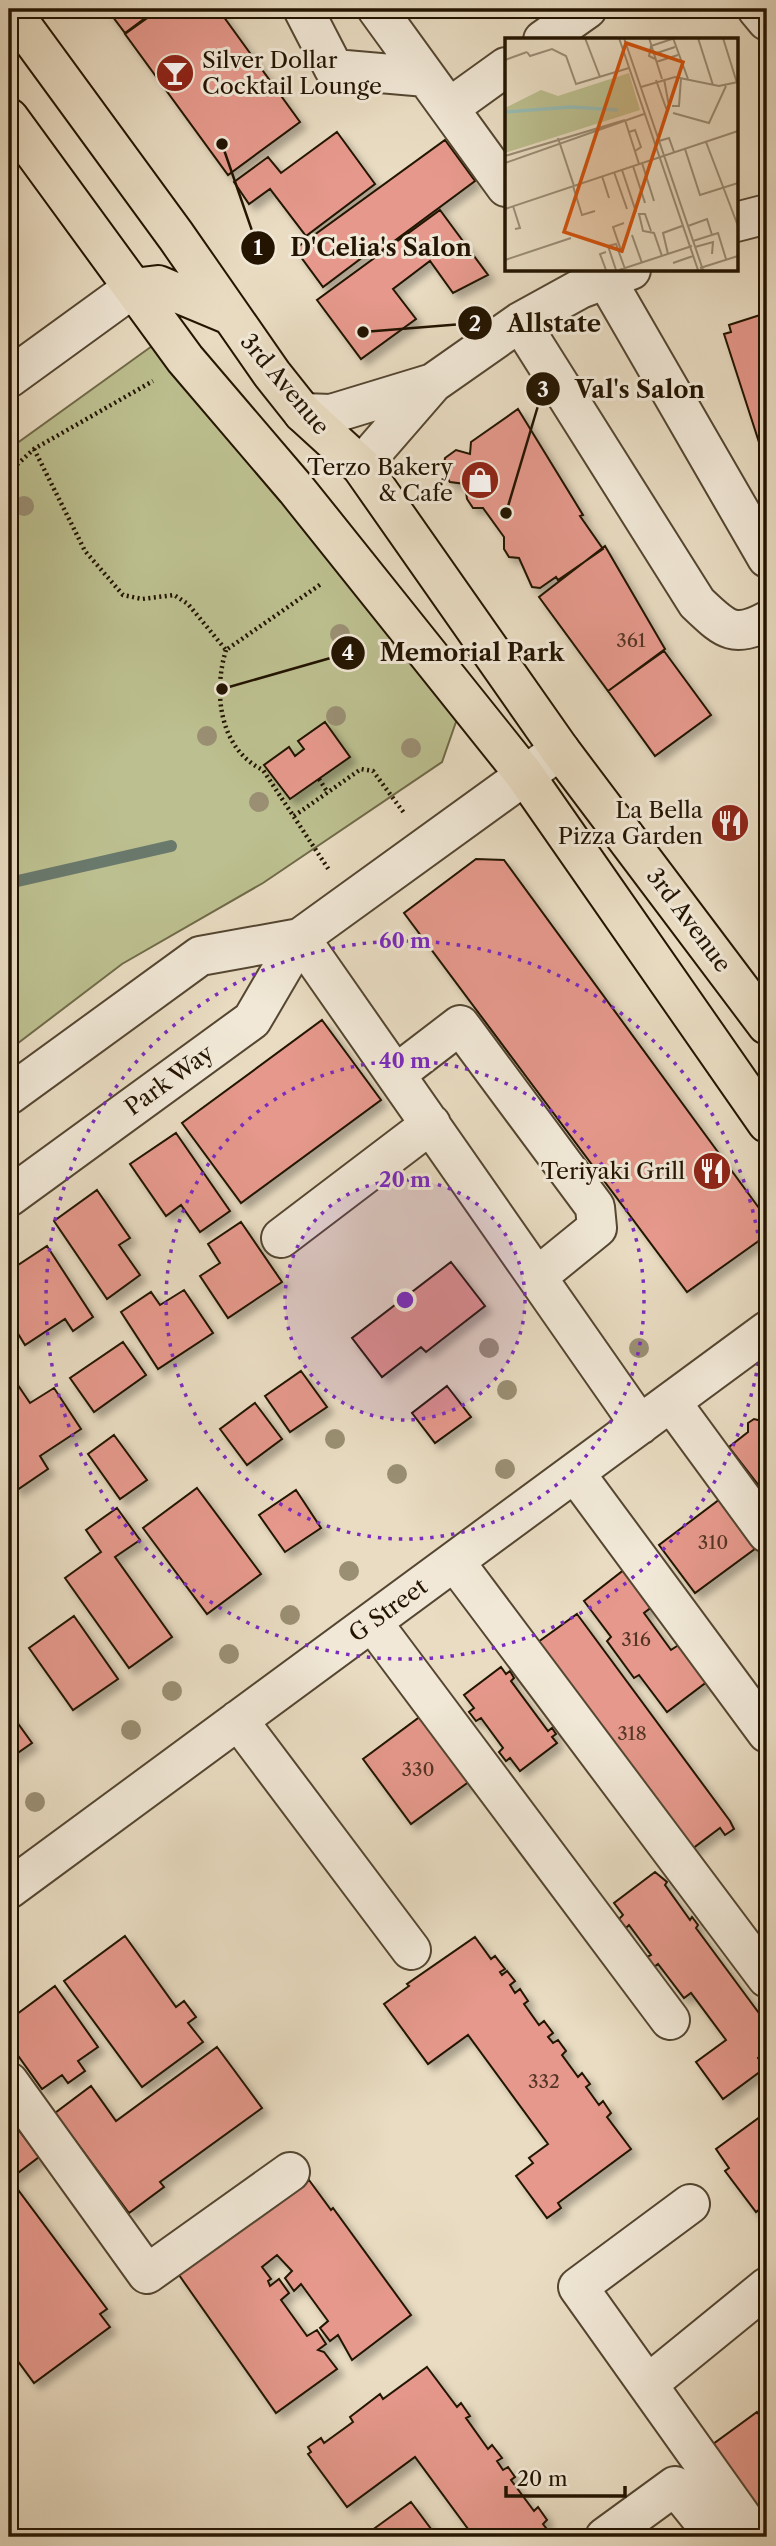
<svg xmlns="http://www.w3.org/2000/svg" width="776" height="2546" font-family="'Libre Caslon Text',serif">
	<defs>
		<filter id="shadow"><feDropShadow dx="6" dy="6" stdDeviation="3.5" flood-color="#0004"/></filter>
	</defs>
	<rect width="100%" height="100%" fill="#e9dcc2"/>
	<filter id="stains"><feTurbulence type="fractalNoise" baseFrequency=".00286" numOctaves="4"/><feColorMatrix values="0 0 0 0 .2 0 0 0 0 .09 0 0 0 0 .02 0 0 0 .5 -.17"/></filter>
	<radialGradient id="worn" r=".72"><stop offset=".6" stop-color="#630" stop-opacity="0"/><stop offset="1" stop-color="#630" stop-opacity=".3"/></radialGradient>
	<path fill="#bcbf8f" stroke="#706a48" stroke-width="2" d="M152,346L412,659L457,719L442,762L263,883L122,964L9,1050V449Z"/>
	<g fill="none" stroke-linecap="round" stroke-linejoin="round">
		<path stroke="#69796c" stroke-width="12" d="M9,883L171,846"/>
	</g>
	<path fill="#e5988b" stroke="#231401" stroke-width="2" filter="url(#shadow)" d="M107,9H157L125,33Z
		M160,9H218L300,122L228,175L125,34Z
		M337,132L375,184L306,236L270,189L249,204L234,182L268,157L281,173Z
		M445,140L475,181L374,256L371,251L323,287L295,249Z
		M440,210L488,275L453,293L430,261L393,289L416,319L361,359L317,300Z
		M760,315L763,322L767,323V467L724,334L731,332L729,325Z
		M518,409L583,515L580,516L603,549L558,580L556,577L540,588L532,587L519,558L509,557L504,549V537L483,508H473L467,499L465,484L450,482L443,472L445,458L456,450L470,454L471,442Z
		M605,546L665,649L608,691L539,597Z
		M664,651L711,715L655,756L608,691Z
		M325,722L350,757L290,799L264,765L289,747L295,756L304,749L298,741Z
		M476,859L504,860L767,1219V1235L687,1292L404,913Z
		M322,1020L381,1100L241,1203L182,1123Z
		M176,1133L230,1211L200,1232L181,1205L166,1216L130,1164Z
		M97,1190L130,1238L119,1245L140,1275L107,1299L54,1221Z
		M241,1222L282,1282L228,1318L200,1276L220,1263L208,1244Z
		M47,1246L93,1317L73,1331L65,1319L25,1345L9,1319V1271Z
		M451,1262L485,1306L426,1352L421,1347L382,1377L352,1338Z
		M184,1290L213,1333L158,1369L121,1312L151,1292L160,1305Z
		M123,1342L146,1375L94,1412L70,1378Z
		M301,1371L327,1407L290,1432L265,1396Z
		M9,1372L30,1403L54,1388L81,1429L40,1456L48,1469L17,1490L9,1478Z
		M447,1386L471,1417L435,1443L412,1413Z
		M255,1403L282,1439L247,1465L220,1429Z
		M767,1417V1496L729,1447L748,1432V1423L754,1419L762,1421Z
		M114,1435L147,1480L120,1499L88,1454Z
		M197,1488L261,1574L207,1614L143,1528Z
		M296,1490L321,1528L285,1552L259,1515Z
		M732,1490L767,1540L695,1593L659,1545Z
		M117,1508L140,1540L115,1557L172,1637L129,1668L65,1578L101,1552L86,1530Z
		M625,1569L653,1606L644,1613L671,1650L680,1644L708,1681L667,1712L639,1675L634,1678L607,1641L611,1637L584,1601Z
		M577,1614L730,1821L734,1829L725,1835L720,1828L688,1852L534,1645Z
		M74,1616L118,1679L73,1710L29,1648Z
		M501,1667L506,1674L510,1671L514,1678L511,1681L548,1731L552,1728L556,1734L552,1737L557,1743L520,1771L510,1758L506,1761L499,1752L503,1748L481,1718L476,1721L469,1712L474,1708L464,1695Z
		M9,1711L32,1743L9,1759Z
		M425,1713L474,1778L411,1824L363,1759Z
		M655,1872L667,1882L665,1885L690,1920L692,1917L698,1925L696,1928L767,2024V2051L758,2058L765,2068L723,2099L696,2062L726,2040L691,1993L684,1998L658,1964L654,1967L647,1957L651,1955L629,1925L626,1928L619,1919L623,1915L614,1903Z
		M125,1936L176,2007L184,2001L196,2017L188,2023L203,2042L142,2087L64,1981Z
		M475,1937L491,1959L495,1956L505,1969L500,1972L502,1975L507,1971L515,1981L510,1985L515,1993L520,1989L528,2001L524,2004L539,2025L544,2021L553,2033L548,2037L553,2043L558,2040L566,2051L562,2055L578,2077L582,2073L590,2084L586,2087L599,2105L603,2101L611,2113L607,2117L631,2149L558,2203L561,2208L547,2218L516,2176L533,2163L529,2158L548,2144L468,2035L428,2064L384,2004L409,1986L407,1984Z
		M55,1986L98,2047L78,2061L85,2071L68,2083L62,2075L42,2089L9,2043V2020Z
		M217,2047L262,2108L160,2182L164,2187L129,2213L55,2113L91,2086L116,2121Z
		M764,2114L767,2118V2219L760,2209L756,2212L725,2171L729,2168L716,2149Z
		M12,2121L39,2157L10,2179L107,2309L100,2314L110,2327L34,2383L9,2349V2124Z
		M309,2180L331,2210L333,2208L411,2315L352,2360L338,2335L330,2341L320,2328L328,2321L301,2284L294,2291L285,2278L292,2271L277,2255L262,2267L271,2279L268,2281L270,2286L279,2279L289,2293L281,2300L307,2336L317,2330L326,2344L318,2350L324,2352L337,2369L276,2413L179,2275Z
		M427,2367L457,2407L461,2403L470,2416L466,2418L488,2449L492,2445L502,2458L497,2461L503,2470L508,2467L515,2477L511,2480L534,2511L538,2507L547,2520L543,2524L553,2537H474L415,2457L347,2507L308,2454L311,2452L308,2447L321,2438L324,2443L353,2422L350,2417L380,2394L383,2399Z
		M757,2412L767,2426V2527L709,2447Z
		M411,2502L437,2537H372L368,2533Z"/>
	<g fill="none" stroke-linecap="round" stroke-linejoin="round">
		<g stroke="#544631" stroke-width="42">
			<path id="minor" d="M303,9L334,69L426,77
				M377,9L506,187
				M757,9L767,21
				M543,40L587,9
				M449,108L506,67
				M736,222L767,214
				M607,281L767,558
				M520,322L697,603C723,627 732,640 767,621
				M9,378L133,288
				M303,413L331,414L433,383
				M361,466L433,383L520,322L580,289L631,270
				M300,938L640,1425
				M396,1074L460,1025L595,1207L597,1228L538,1276
				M9,1095L200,956L300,938
				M9,1197L252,1020L300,938L560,750
				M281,1238L431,1124
				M671,1402L767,1533
				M575,1473L767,1733
				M455,1562L767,1978
				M372,1622L670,2020
				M238,1720L411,1950
				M9,1889L767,1331
				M9,2082L147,2274L290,2172
				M690,2204L578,2287L756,2537
				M648,2384L767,2287
				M605,2537L675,2486L716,2537"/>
		</g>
		<g stroke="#231401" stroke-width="42">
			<path id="major" d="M10,9L176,236L272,374L303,413L361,466L560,750L767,1025
				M9,118L185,359L296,489L524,774L767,1123
				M133,288L158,285L230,315"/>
		</g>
		<path stroke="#231401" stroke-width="4.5" stroke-dasharray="2 3.5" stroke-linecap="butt" d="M34,449L85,551L123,595L142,599L174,595L188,604L226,650L321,584
			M9,472L34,449L153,381
			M226,650C213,692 219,749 263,770L329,870
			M319,779L328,793
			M294,816L361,769L373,771L404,813"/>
		<use href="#minor" stroke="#f1e8d7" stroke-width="38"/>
		<use href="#major" stroke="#e9dcc2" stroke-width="38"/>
	</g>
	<g fill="#9a8f73">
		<circle cx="24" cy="506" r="10"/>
		<circle cx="340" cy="634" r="10"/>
		<circle cx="336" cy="716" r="10"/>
		<circle cx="207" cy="736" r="10"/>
		<circle cx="411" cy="748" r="10"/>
		<circle cx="259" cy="802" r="10"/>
		<circle cx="489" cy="1348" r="10"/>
		<circle cx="639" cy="1348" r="10"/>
		<circle cx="507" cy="1390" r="10"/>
		<circle cx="335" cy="1439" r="10"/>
		<circle cx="505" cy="1469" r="10"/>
		<circle cx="397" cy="1474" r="10"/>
		<circle cx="349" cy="1571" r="10"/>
		<circle cx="290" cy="1615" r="10"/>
		<circle cx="229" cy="1654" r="10"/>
		<circle cx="172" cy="1691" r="10"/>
		<circle cx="131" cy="1730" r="10"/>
		<circle cx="35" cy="1802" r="10"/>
	</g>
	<circle cx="405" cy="1300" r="120" fill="#7b2cbf" fill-opacity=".12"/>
	<g fill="none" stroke="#7b2cbf" stroke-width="3.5" stroke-dasharray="3.5 7">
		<circle cx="405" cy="1300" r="120"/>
		<circle cx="405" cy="1300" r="239"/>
		<circle cx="405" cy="1300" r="359"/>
	</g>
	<defs>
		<g id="bar-disc" transform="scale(2.0125)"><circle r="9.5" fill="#8f2418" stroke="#f1e8d7"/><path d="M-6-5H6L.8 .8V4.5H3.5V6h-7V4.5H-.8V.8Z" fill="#fff"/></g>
		<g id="shop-disc" transform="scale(2.0125)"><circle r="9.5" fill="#8f2418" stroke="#f1e8d7"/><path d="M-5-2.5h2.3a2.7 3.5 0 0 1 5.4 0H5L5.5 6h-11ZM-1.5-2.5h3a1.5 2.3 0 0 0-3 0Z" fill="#fff"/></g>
		<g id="restaurant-disc" transform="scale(2.0125)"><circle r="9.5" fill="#8f2418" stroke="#f1e8d7"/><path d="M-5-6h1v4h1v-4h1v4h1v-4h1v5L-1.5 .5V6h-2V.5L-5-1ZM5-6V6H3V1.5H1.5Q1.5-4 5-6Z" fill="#fff"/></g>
	</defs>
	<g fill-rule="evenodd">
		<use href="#bar-disc" x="175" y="73"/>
		<use href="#shop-disc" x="480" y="480"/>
		<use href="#restaurant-disc" x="730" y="823"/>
		<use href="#restaurant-disc" x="712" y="1171"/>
	</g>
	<g text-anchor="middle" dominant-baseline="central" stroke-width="6" stroke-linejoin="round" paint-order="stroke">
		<g font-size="19" fill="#543524">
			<text x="631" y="640">361</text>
			<text x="713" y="1542">310</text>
			<text x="636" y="1639">316</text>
			<text x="632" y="1733">318</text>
			<text x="418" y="1769">330</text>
			<text x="544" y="2081">332</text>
		</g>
		<g font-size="23" fill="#231401" stroke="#f1e8d7" text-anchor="end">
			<text x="202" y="60" text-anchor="start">Silver Dollar<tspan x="202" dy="26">Cocktail Lounge</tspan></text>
			<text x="453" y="467">Terzo Bakery<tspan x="453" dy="26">&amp; Cafe</tspan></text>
			<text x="703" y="810">La Bella<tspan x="703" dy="26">Pizza Garden</tspan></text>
			<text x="685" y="1171">Teriyaki Grill</text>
		</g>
		<g font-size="23" fill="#231401" stroke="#f1e8d7">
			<text transform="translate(285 384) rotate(50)">3rd Avenue</text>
			<text transform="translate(689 920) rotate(53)">3rd Avenue</text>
			<text transform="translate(169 1080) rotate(-36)">Park Way</text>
			<text transform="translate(388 1610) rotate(-36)">G Street</text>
		</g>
	</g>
	<g transform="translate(505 38)">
		<rect width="233" height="233" fill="#e9dcc2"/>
		<path d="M124,35L135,72L0,115V70L36,52L53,58Z" fill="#bcbf8f"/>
		<path fill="none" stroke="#97bcb4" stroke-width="3.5" d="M0,74L66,69L113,72"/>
		<path fill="none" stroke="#9a8c75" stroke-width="2" d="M80,0L95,39M114,0L193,232M119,0L198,232M144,0L157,41M168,0L183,41M193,0L208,47M218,0L232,45M22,14L25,18L47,11L61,18L71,46L124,30M149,16L170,9M150,21L144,18L146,8L170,0M0,22L22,14M151,24L173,17M151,42L161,70L164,68L159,41M136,49L170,39L214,48L233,44M167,68H174L176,40M168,75L204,85L221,48M120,82L134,126M124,94L130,92L136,109L130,113M53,100L69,148M154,103L164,100L169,114M201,104L233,188M180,111L195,157L233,145M0,118L120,82M0,125L139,76M137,125L149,163M128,128L140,165M117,132L131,174M109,134L122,171M97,138L104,160M68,148L77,177L90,173M8,168L15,190L10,191M0,171L233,93M183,188L202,181L207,197M146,193L140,176H134L138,193L149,195L157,218M127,197L137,225M188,203L213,195L221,221M190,209L208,204L207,216M117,215L108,189L119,185M163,216L158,195L177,188M0,222L66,200M168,225L188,218M195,230L233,218M101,232L95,216L101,214M111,232L103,208L111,206L120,231M114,232L187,208"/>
		<path fill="#d4520b" fill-opacity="0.15" stroke="#d4520b" stroke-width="3.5" d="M121,5L178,24L117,213L59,194Z"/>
		<rect width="233" height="233" fill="none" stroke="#231401" stroke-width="3.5"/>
	</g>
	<circle cx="405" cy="1300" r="10" fill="#7b2cbf" stroke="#f1e8d7" stroke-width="3.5"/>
	<g font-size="21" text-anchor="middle" font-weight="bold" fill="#7b2cbf" stroke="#f1e8d7" stroke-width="6" stroke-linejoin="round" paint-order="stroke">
		<text x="405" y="948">60 m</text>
		<text x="405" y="1068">40 m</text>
		<text x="405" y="1187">20 m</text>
	</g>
	<path fill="none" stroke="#231401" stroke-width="2.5" d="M222 144L258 248M363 332L475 323M506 513L543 389M222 689L348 653"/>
	<g fill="#231401" stroke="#f1e8d7" stroke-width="2.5">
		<circle cx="222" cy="144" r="7"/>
		<circle cx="363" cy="332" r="7"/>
		<circle cx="506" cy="513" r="7"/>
		<circle cx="222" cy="689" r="7"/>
		<circle cx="258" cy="248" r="18"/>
		<circle cx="475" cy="323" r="18"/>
		<circle cx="543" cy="389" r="18"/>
		<circle cx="348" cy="653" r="18"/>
	</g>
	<g font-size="21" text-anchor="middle" font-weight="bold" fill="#fff">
		<text x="258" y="255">1</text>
		<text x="475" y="331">2</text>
		<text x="543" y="397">3</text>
		<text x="348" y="660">4</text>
	</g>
	<g font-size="24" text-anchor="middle" font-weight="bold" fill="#231401" stroke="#f1e8d7" stroke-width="6" stroke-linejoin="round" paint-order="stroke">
		<text x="381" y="256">D'Celia's Salon</text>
		<text x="554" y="332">Allstate</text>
		<text x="640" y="398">Val's Salon</text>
		<text x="472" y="661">Memorial Park</text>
	</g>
	<rect width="776" height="2546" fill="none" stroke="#e9dcc2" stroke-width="35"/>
	<rect x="10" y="10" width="755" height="2525" fill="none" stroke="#231401" stroke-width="3.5"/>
	<rect x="18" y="18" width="741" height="2511" fill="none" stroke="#231401" stroke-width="2"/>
	<path d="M506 2486v10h119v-10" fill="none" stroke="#231401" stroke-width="3.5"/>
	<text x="517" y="2486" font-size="21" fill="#231401" stroke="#f1e8d7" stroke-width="5" paint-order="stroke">20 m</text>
	<rect width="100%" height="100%" filter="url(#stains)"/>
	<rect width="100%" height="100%" fill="url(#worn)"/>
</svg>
